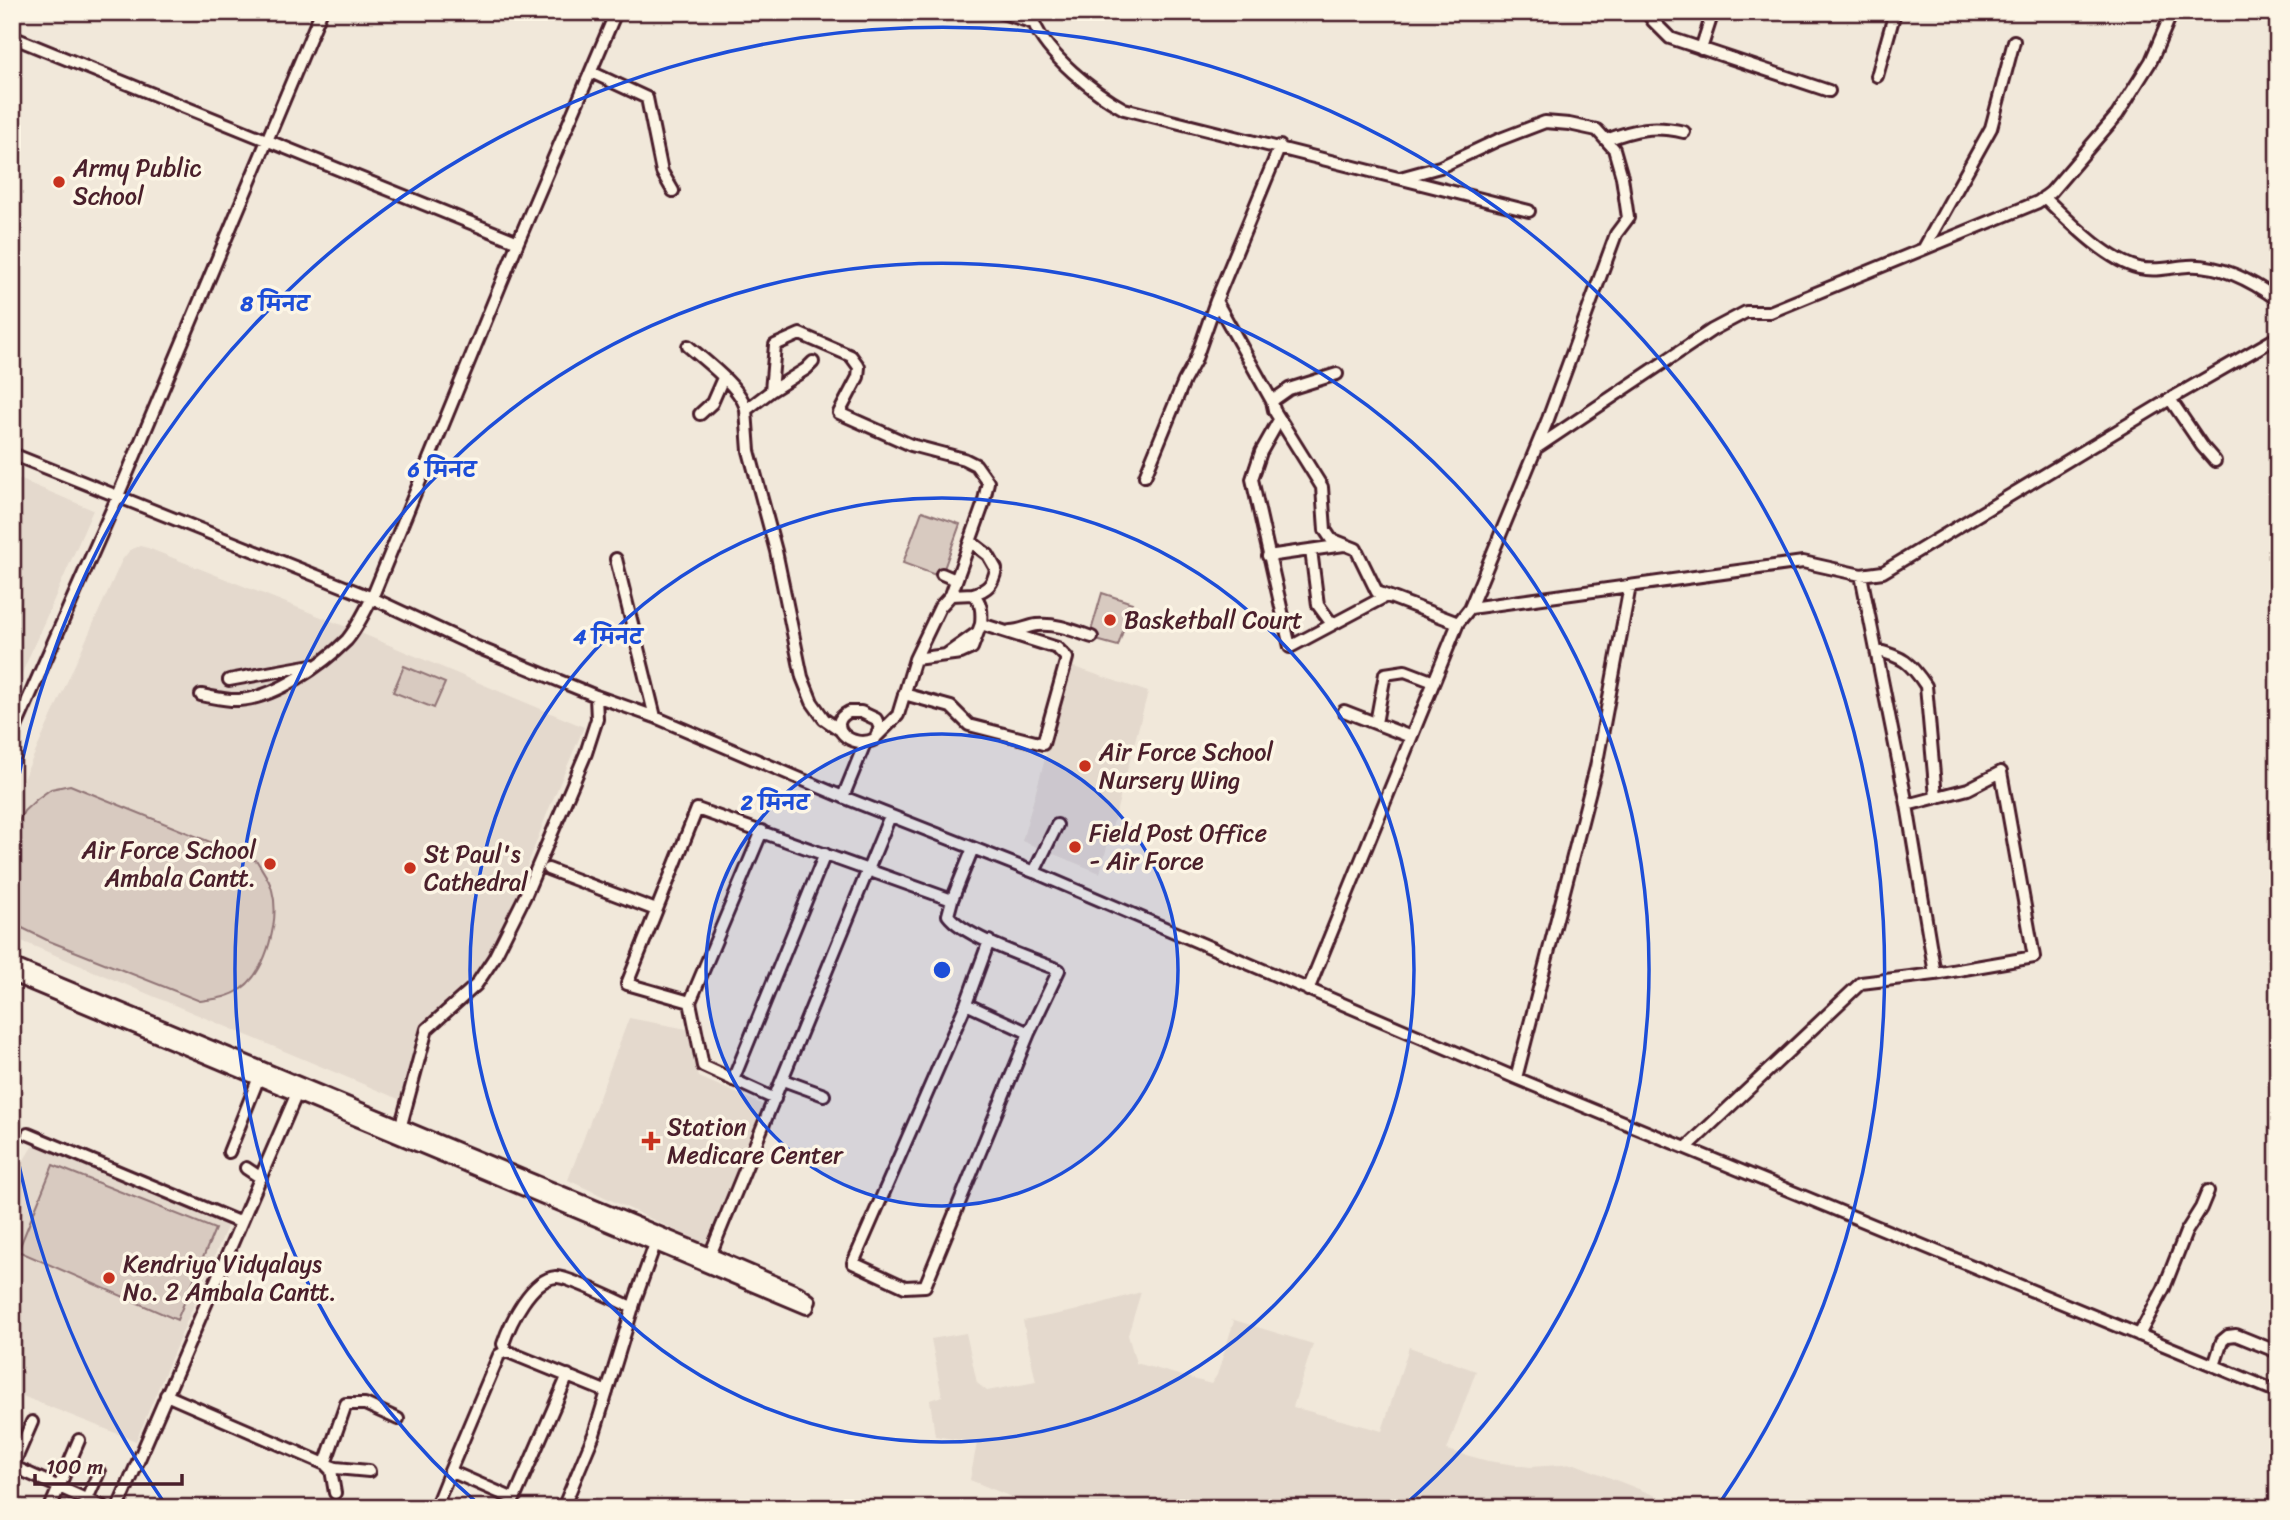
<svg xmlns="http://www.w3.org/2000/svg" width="2290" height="1520" font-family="Sriracha,'Playpen Sans Deva',sans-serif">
	<rect width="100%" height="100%" fill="#f1e8da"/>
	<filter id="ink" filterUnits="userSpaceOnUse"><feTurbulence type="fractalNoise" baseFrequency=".0143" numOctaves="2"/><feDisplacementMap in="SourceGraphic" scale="14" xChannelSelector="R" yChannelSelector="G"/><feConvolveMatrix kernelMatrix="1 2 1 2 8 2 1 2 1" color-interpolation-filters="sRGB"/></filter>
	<g filter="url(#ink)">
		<path fill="#e4d9cd" d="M12,476L93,510L12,696Z
			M140,546L148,548L344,626L584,727L548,811L508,917L479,969L425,1022L405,1095L401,1100L12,937V804L122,560L130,550Z
			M1071,666L1148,692L1100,873L1022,841Z
			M629,1018L687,1029L699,1077L764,1105L707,1245L568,1180Z
			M33,1145L229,1222L136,1441L12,1392V1180Z
			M1141,1292L1128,1335L1136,1363L1211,1384L1217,1375L1234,1321L1231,1319L1313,1344L1293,1407L1382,1431L1409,1347L1476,1371L1447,1450L1488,1461L1530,1467L1575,1464L1687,1508H1039L970,1480L977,1443L935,1436L930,1400L942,1396L931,1339L966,1333L977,1383L987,1391L1036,1382L1023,1321L1074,1311Z"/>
		<path fill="#d8cac0" stroke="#917476" stroke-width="2" d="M922,511L960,524L941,577L903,563Z
			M1102,593L1132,603L1118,646L1089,638Z
			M404,666L445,683L434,708L393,692Z
			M70,785L257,861C262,870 270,880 272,890C280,919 267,971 241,989C229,998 214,999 200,1001L49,941L12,923V835L24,811L37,799L51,789Z
			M53,1165L215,1229L177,1320L18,1251Z"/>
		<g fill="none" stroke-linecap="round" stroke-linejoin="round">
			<g stroke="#4a1f2b" stroke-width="16">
				<path id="minor" d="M999,12L1034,23C1047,55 1094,93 1124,109L1529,211
					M1647,12L1653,21L1670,38L1829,91
					M12,37L518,242
					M1701,49L1713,12
					M591,72L647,98L662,172L673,191
					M1877,76L1895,12
					M1606,140C1636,129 1653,125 1684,132
					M2044,197C2068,220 2106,260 2139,268C2156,272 2172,267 2188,266C2221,264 2252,281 2278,300
					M1924,248L1991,128L2014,41
					M1216,301L1280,146
					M688,346C705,361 743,389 746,410
					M1337,374L1289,389L1272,401L1274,410L1322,487L1325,530L1331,539L1356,549L1377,592L1458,623
					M771,391L806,369L813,362
					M2170,399L2202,446L2215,461
					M700,414L712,403L723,378
					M1279,420L1261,452L1252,479L1290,647L1386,596
					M1536,448L1712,330L1746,312H1770L2038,202L2051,192L2117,115L2151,61L2172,12
					M12,454L372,598L477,647L596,696L655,717L843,797L1034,872L1516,1078L2278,1392
					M1145,476L1184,381L1195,361L1216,301L1272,401
					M970,541L988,555L996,569C993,584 988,590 973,594
					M1311,550L1318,605L1332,624
					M1268,556L1344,545
					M616,559L655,717
					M942,574L956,580
					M1861,575L1907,805L1935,974
					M951,595L973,594C982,603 982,612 981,624
					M1470,608L1803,562L1861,575L1883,572L2170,399L2278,337
					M1010,631C1020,631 1028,626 1037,625C1057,623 1074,631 1092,637
					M1876,650C1903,657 1910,662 1926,686L1936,797
					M947,654L978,632
					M229,680L312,665
					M904,694L951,707L969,725L1043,744L1067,658L1057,648L981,624L972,648L961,653L915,659
					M201,695C213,697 227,701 239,700C275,698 322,665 347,640C357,628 365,611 372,598L518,242L616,12
					M1344,711L1411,737
					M849,712H861L876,719L880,728L875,739C851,751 824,724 849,712Z
					M1376,723L1385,674L1405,671L1434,682
					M840,730L824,719L812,702L802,677L776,551L749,451L746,410L771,391L775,345L800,334L851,356L859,367L858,377L839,413L911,445L964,459L976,465L988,482L983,505L951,595L940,607L915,659L898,715L877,736
					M12,736L117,498L321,12
					M843,797L865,743
					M973,848L952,900L948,915C964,937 1031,959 1059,970L1029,1033L925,1286L905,1287L853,1263L966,1004L989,941
					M548,869L656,910
					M1034,872L1057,825
					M1308,990L1458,623L1470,608L1548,419L1616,234L1628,218L1622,177L1614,149L1597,130L1569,124L1545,122L1498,140L1440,167L1400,178
					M690,1002L762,831
					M966,1004L1029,1033
					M1516,1078L1596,767L1630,586
					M733,1080L825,854
					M783,1080L824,1095
					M775,1099L703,1066L690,1002L627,984L697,809L952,900
					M401,1125L427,1029L476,985L494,958L526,894L586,753L597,719L596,696
					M28,1134L241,1223
					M1687,1147L1861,983L1935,974L2034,957L2001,772L1968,789L1907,805
					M229,1152L259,1077
					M246,1168L261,1178
					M710,1255L890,816
					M2139,1335L2164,1288L2186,1232L2201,1208L2208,1191
					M506,1351L499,1355L450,1471L514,1499L568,1375
					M2214,1366L2222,1341L2228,1336L2236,1335L2278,1352
					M607,1392L506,1351L503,1344C510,1323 531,1279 556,1277C566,1276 621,1302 633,1308
					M166,1395L325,1464L346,1404H365L398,1419
					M325,1464L336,1468L369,1471
					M325,1464L331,1470L335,1493
					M12,1466L106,1508
					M12,1468L32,1422
					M87,1499L99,1472
					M50,1508L79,1440
					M118,1508L297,1093
					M435,1508L450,1471
					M563,1508L594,1434L636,1297L655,1244"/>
			</g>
			<g stroke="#4a1f2b" stroke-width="18">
				<path id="major" d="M12,965L710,1255L798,1293L809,1301
					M12,975L807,1307"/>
			</g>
			<use href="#minor" stroke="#fcf5e5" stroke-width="10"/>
			<use href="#major" stroke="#fcf5e5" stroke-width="12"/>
		</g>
	</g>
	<circle cx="942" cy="970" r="236" fill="#1d4ed8" fill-opacity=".12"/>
	<g fill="none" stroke="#1d4ed8" stroke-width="3.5">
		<circle cx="942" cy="970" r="236"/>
		<circle cx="942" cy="970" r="472"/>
		<path d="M483 1508A707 707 0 1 1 1401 1508"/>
		<path d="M165 1504A943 943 0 0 1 13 1134M13 806A943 943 0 1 1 1719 1504"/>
	</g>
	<g fill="#c8321e" stroke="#fcf5e5" stroke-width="2.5">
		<circle cx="59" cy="182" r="7"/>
		<circle cx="1110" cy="620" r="7"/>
		<circle cx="1085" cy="766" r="7"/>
		<circle cx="1075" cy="847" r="7"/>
		<circle cx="270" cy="864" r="7"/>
		<circle cx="410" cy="868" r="7"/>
		<path d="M647.5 1130.5h7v7h7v7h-7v7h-7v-7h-7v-7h7z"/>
		<circle cx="109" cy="1278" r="7"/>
	</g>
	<g text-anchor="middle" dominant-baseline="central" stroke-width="7" stroke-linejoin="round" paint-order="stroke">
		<g font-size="24" fill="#4a1f2b" stroke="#fcf5e5" text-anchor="start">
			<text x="73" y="168">Army Public<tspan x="73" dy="28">School</tspan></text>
			<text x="1124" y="620">Basketball Court</text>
			<text x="1099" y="752">Air Force School<tspan x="1099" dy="28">Nursery Wing</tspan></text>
			<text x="1089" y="833">Field Post Office<tspan x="1089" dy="28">- Air Force</tspan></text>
			<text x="256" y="850" text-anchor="end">Air Force School<tspan x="256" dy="28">Ambala Cantt.</tspan></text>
			<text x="424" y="854">St Paul's<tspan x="424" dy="28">Cathedral</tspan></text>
			<text x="667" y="1127">Station<tspan x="667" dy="28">Medicare Center</tspan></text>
			<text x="123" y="1264">Kendriya Vidyalays<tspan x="123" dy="28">No. 2 Ambala Cantt.</tspan></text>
		</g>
	</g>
	<circle cx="942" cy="970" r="10" fill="#1d4ed8" stroke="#fcf5e5" stroke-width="3.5"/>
	<g font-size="21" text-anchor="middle" font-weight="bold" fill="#1d4ed8" stroke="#fcf5e5" stroke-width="7" stroke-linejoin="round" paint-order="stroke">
		<text x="275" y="311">8 मिनट</text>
		<text x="442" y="477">6 मिनट</text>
		<text x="608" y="644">4 मिनट</text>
		<text x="775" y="810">2 मिनट</text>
	</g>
	<rect width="2290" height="1520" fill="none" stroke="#fcf5e5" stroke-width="42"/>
	<rect x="21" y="21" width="2248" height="1478" fill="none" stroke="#4a1f2b" stroke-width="2.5" filter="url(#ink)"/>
	<path d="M35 1474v10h147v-10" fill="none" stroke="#4a1f2b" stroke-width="3.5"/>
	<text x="46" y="1474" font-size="21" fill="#4a1f2b" stroke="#fcf5e5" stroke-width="5" paint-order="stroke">100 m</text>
</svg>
